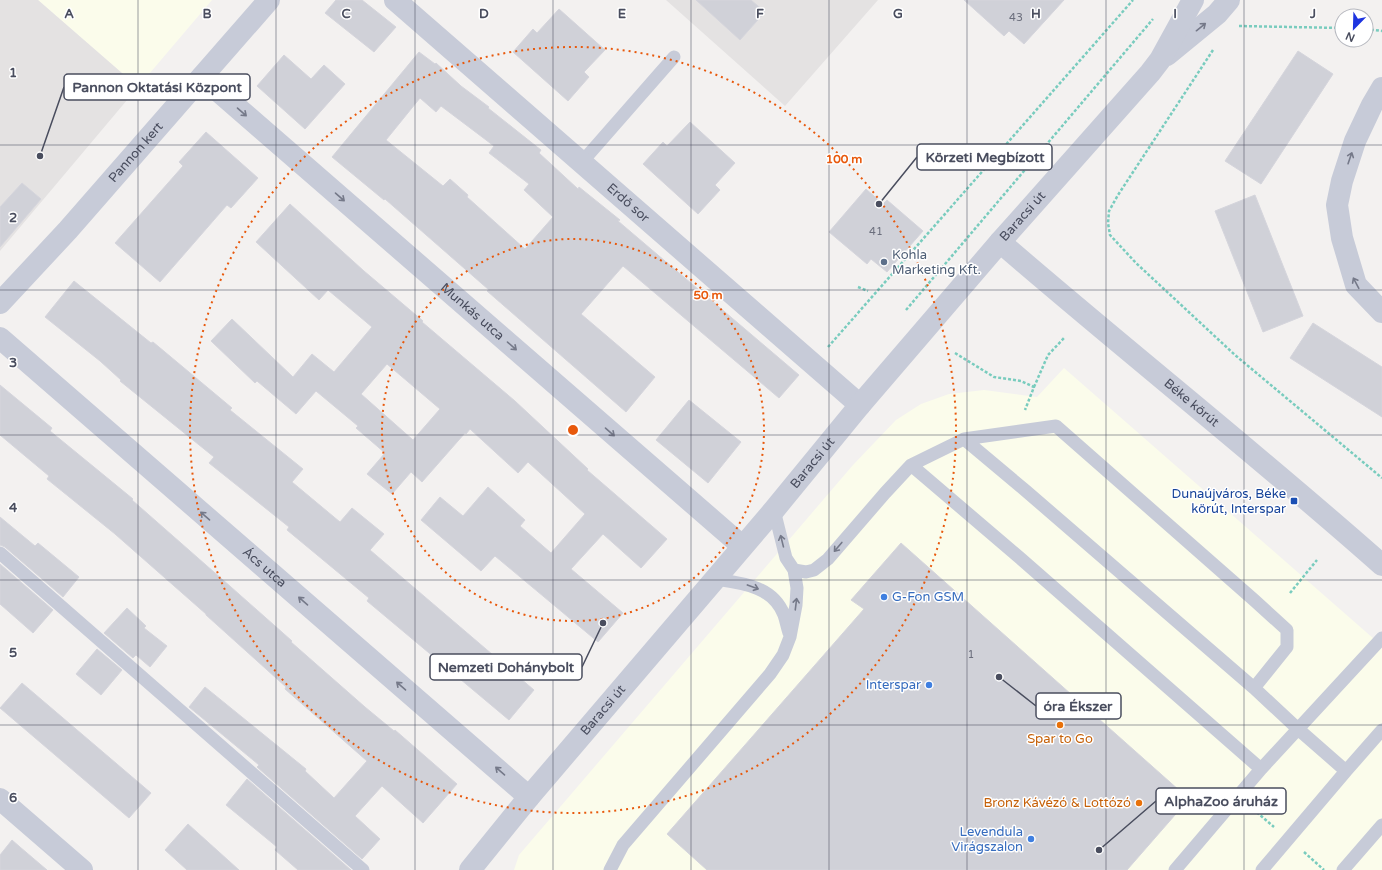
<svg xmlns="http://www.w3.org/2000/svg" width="1382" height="870" font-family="'Varela Round',sans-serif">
	<rect width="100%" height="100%" fill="#f3f1f0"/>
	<path fill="#fbfceb" d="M38,0H212L138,87Z
		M1064,368L1382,646V870H514L519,855L853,465L896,420L921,404L949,394L984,390L1037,397Z"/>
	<path fill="#e4e2e2" d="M0,0H38L138,87L0,251Z
		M666,0H878L785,106Z"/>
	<path fill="#d0d1d8" stroke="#d5d5dc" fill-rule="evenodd" d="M336,0H362L396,27L374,52L325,13Z
		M696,0H751L765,12L740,40Z
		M964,0H1064L1024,44L1009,31L1004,36Z
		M559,9L605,50L584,72L589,77L568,101L513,52L533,29L537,33Z
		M1298,51L1333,74L1261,184L1225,161Z
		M419,52L435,64L436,63L461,86L489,107L488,108L541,150L539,153L578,189L579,187L620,220L618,221L799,375L779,398L623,266L581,314L655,377L626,412L487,291L489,290L385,199L384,200L332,157ZM420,98L436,112L441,106L494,146L489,153L529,184L524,190L553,217L525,249L467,197L468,195L450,179L443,186L386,140Z
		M284,55L311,79L324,65L345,84L305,129L257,86Z
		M690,122L735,163L715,185L720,190L698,214L643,164L663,142L667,146Z
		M206,132L258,178L231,208L227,205L160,282L115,243L183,166L179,162Z
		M22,183L41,199L0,247V207Z
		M866,189L883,204L887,200L923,231L887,272L871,259L867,264L829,232Z
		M1255,195L1303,316L1263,332L1215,211Z
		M290,204L364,271L423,321L422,322L515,401L588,469L587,470L667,539L641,568L603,534L571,569L623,613L598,642L495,556L481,571L421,520L440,497L463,516L488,487L525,520L520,526L551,553L585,514L528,462L518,473L470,429L466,434L465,433L422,482L411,472L392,494L367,474L385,453L356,428L358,426L316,391L296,414L257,381L255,383L211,341L232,319L293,377L312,354L334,372L372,327L328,290L319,300L256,242ZM387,364L440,409L413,440L361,394Z
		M74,281L151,343L153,342L232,408L230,410L303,469L292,482L340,522L352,508L384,534L370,550L534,690L509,720L367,601L369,598L287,530L289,527L209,463L214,457L120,381L121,380L100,361L45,317Z
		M1313,323L1382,367V417L1290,358Z
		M0,385L52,428L50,431L133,499L132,500L231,587L292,641L291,642L365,707L394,731L395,730L457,784L423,823L382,786L355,816L380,839L362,859L257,767L259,765L189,707L205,687L306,769L305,771L334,798L367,761L285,689L286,687L206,615V614L115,534L47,479L49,476L0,435Z
		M689,400L741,442L708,483L656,440Z
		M0,517L35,546L38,543L79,577L63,597L5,547L0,545Z
		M901,543L1189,799L1127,870H707L667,834L864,609L851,600Z
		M0,564L53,610L33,633L0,604Z
		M127,608L146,626L144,628L167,646L150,667L136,655L133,658L104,633Z
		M97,649L122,670L101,695L76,674Z
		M22,683L151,793L129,818L0,708Z
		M247,779L351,870H298L275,850L277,847L226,805Z
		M188,824L239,870H187L165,850Z
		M12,840L20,847L47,870H0V855Z"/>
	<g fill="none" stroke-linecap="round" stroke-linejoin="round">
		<path stroke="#79ccbe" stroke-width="2.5" stroke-dasharray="3 2" stroke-linecap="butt" d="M1239,26L1342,28
			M1366,29L1382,31
			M1213,50L1118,195L1109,211L1108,223L1110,235L1136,263L1235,355L1382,478
			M858,287L868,291
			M906,310L1153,19
			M828,347L1133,0
			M955,353L994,377L1021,381L1034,387L1025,410
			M1034,387L1048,355L1065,337
			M1290,593L1317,560
			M1253,809L1274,827
			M1304,852L1324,870"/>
		<path stroke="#c7cbd8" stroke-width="13" d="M582,162L674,57
			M964,439L1056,426L1254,600L1287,630V647L1254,688
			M911,465L1020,558L1261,769
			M0,553L363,870
			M794,570L806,572L814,570L828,559L885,493L911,465L964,439L1026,491L1254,688L1298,729L1346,771L1382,730
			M715,579C742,583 773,586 784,615C786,621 787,627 789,633
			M610,870L623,845L770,674L783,655L790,637L796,605L797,588L794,570L786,558L774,510
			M1175,870L1261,769L1382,638
			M1262,870L1346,771
			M1343,870L1382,825"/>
		<g stroke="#c7cbd8" stroke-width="22">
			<path id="s1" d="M395,0L860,405"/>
			<path id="s2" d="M202,77L742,546"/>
			<path d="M1382,88L1372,105L1355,141L1342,181L1337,205L1342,238L1356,285L1382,312"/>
			<path id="s3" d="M0,303L68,230L269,0"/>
			<path id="s4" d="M0,338L529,797"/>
			<path d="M0,799L82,870"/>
		</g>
		<g stroke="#c7cbd8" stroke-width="22">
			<path d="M1167,55L1217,14L1229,0"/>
			<path id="s5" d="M1000,242C1126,351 1257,454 1382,565"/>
			<path id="s6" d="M470,870L529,797L774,510L860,405L1000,242L1150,73L1160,60L1193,0"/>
		</g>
	</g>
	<defs><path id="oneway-shaft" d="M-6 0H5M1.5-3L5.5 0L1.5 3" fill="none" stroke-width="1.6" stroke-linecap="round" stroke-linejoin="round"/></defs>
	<g stroke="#757989">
		<use href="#oneway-shaft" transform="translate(1201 27) rotate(-39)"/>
		<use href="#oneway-shaft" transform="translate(242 112) rotate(41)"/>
		<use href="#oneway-shaft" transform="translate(1350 158) rotate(-71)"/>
		<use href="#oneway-shaft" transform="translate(340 197) rotate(41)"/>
		<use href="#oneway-shaft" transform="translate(1356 283) rotate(-118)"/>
		<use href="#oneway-shaft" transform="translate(512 346) rotate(41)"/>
		<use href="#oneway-shaft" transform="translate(610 432) rotate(41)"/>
		<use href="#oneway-shaft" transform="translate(205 516) rotate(-139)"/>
		<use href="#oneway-shaft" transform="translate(782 541) rotate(-104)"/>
		<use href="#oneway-shaft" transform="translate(838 547) rotate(130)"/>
		<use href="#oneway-shaft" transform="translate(753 587) rotate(20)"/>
		<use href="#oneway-shaft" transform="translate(303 601) rotate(-139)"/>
		<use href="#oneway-shaft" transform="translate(796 604) rotate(-83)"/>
		<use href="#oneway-shaft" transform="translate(401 686) rotate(-139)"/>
		<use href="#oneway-shaft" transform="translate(500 771) rotate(-139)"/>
	</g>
	<path fill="none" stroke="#494d5e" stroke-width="1" stroke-opacity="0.55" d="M138,0V870M276,0V870M415,0V870M553,0V870M691,0V870M829,0V870M967,0V870M1106,0V870M1244,0V870M0,145H1382M0,290H1382M0,435H1382M0,580H1382M0,725H1382"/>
	<g fill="none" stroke="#e8590c" stroke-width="2" stroke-dasharray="2 4">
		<circle cx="573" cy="430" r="191"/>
		<circle cx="573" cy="430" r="383"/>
	</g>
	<circle fill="#5c6f8a" stroke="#fff" stroke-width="1.5" cx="884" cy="262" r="4"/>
	<rect fill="#1a4fb4" stroke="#fff" stroke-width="1.5" x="1290" y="497" width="8" height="8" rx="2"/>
	<g fill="#3f7fe0" stroke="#fff" stroke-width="1.5">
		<circle cx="884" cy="597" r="4"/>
		<circle cx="929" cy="685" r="4"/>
		<circle cx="1031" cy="839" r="4"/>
	</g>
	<g fill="#e8710a" stroke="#fff" stroke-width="1.5">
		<circle cx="1060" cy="725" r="4"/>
		<circle cx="1139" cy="803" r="4"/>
	</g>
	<g text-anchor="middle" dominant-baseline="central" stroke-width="3" stroke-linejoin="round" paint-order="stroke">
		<g font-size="11" fill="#6b6e7c">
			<text x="1016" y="17">43</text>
			<text x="876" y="231">41</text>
			<text x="971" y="654">1</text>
		</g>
		<g font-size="13" fill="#494d5e" stroke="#fff">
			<text stroke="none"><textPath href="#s3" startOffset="203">Pannon kert</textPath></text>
			<text stroke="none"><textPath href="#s1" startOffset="309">Erdő sor</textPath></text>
			<text stroke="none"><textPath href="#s6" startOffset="856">Baracsi út</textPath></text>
			<text stroke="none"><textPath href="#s2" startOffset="358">Munkás utca</textPath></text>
			<text stroke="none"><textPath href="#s5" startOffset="250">Béke körút</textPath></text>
			<text stroke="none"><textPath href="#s6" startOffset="532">Baracsi út</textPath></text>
			<text stroke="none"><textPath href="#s4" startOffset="350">Ács utca</textPath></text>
			<text stroke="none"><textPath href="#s6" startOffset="208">Baracsi út</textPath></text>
		</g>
		<g font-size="13" fill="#4e5e75" stroke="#fff" text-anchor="start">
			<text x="892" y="255">Kohla<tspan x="892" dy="15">Marketing Kft.</tspan></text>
		</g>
		<g font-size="13" fill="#164399" stroke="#fff" text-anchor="end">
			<text x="1286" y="494">Dunaújváros, Béke<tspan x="1286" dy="15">körút, Interspar</tspan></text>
		</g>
		<g font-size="13" fill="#366cbe" stroke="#fff" text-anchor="end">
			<text x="892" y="597" text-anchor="start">G-Fon GSM</text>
			<text x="921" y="685">Interspar</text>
			<text x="1023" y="832">Levendula<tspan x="1023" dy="15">Virágszalon</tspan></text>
		</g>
		<g font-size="13" fill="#c56008" stroke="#fff">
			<text x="1060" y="739">Spar to Go</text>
			<text x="1131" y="803" text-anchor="end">Bronz Kávézó &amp; Lottózó</text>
		</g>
	</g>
	<g font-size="13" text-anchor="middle" font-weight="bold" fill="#494d5e" stroke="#fff" stroke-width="3" stroke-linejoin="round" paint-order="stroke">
		<text x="69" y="18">A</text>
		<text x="207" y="18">B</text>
		<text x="346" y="18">C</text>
		<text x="484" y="18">D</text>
		<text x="622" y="18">E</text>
		<text x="760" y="18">F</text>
		<text x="898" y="18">G</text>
		<text x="1036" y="18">H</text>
		<text x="1175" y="18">I</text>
		<text x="1313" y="18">J</text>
		<text x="13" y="77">1</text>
		<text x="13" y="222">2</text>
		<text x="13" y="367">3</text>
		<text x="13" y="512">4</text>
		<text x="13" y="657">5</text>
		<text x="13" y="802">6</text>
	</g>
	<circle cx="573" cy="430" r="6" fill="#e8590c" stroke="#fff" stroke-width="2"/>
	<g font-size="12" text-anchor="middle" font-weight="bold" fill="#e8590c" stroke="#fff" stroke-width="3" stroke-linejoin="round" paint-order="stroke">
		<text x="844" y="163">100 m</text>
		<text x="708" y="299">50 m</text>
	</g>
	<path fill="none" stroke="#494d5e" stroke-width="1.5" d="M40 156L64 87M879 204L917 157M603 623L582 667M999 677L1036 706M1099 850L1156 801"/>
	<g fill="#494d5e" stroke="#fff" stroke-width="1.5">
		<circle cx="40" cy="156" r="4"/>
		<circle cx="879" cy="204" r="4"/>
		<circle cx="603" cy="623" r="4"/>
		<circle cx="999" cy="677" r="4"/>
		<circle cx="1099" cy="850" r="4"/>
	</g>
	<g fill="#fff" stroke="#494d5e" stroke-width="1.5">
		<rect x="64" y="74" width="186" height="26" rx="4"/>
		<rect x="917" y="144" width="135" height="26" rx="4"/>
		<rect x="430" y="654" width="152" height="26" rx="4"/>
		<rect x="1036" y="693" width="85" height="26" rx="4"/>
		<rect x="1156" y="788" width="130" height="26" rx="4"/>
	</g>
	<g font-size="14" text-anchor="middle" font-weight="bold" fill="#494d5e">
		<text x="157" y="92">Pannon Oktatási Központ</text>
		<text x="985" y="162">Körzeti Megbízott</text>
		<text x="506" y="672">Nemzeti Dohánybolt</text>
		<text x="1078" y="711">óra Ékszer</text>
		<text x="1221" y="806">AlphaZoo áruház</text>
	</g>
	<g transform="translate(1354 28) rotate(203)"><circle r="19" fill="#ffffff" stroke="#b6b8bf"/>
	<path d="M0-3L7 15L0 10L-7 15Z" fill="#1d34e0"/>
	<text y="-6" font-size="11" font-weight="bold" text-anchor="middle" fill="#494d5e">N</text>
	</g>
</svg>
